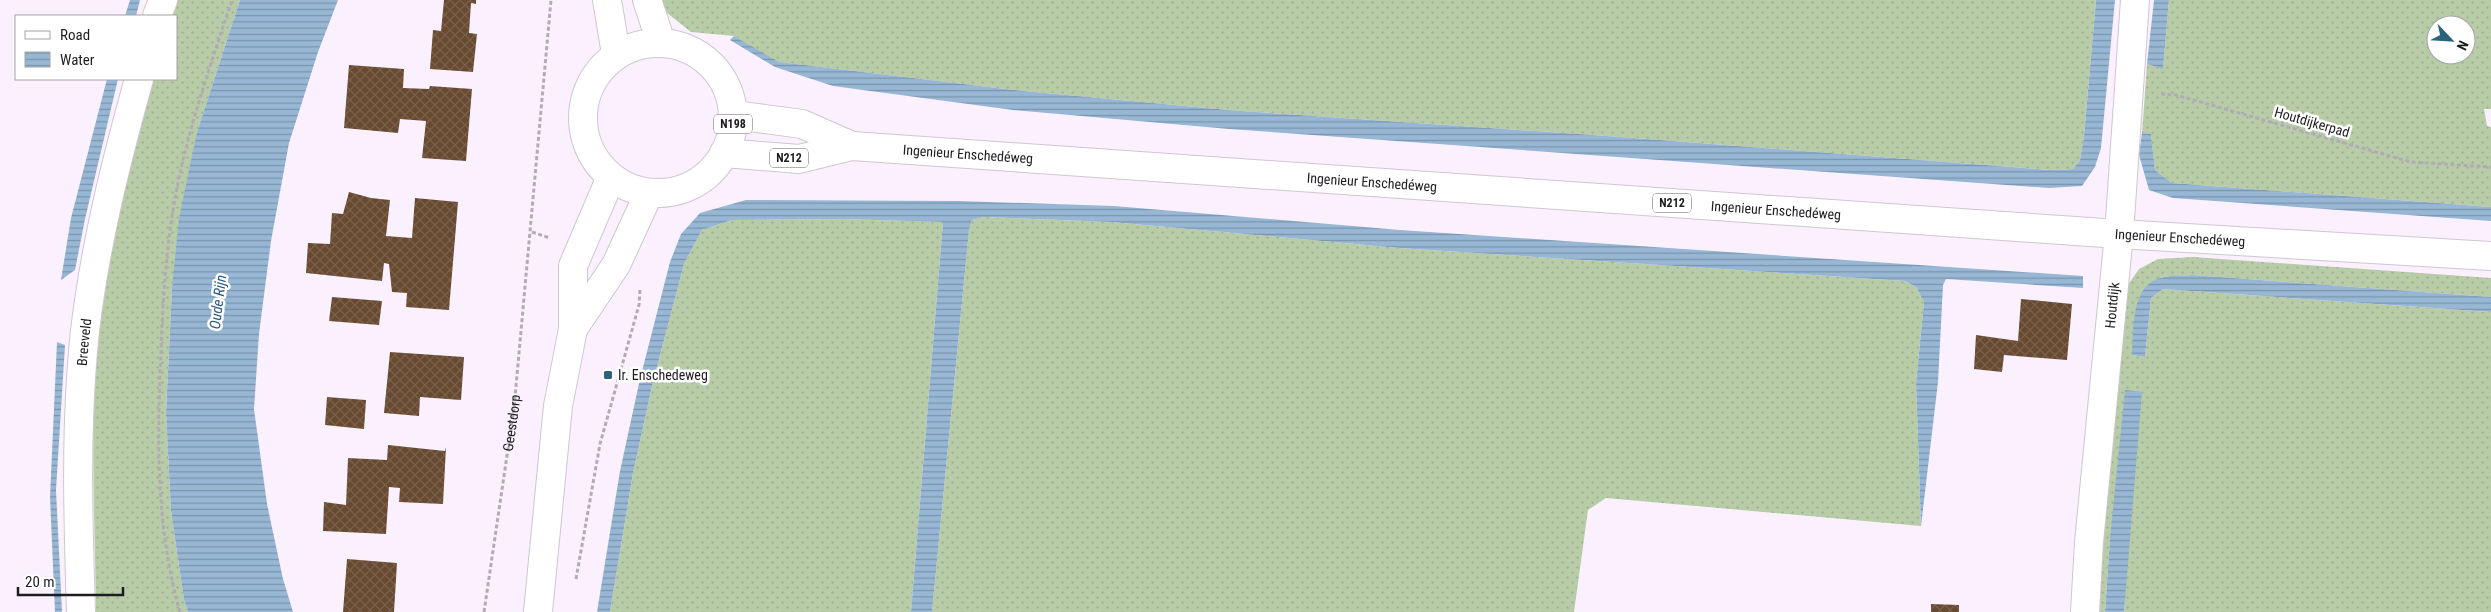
<svg xmlns="http://www.w3.org/2000/svg" width="2491" height="612" font-family="'Roboto Condensed',sans-serif">
	<defs>
		<pattern id="grass-dots" width="8" height="8" patternUnits="userSpaceOnUse" patternTransform="scale(1.25)"><rect width="8" height="8" fill="#b8cca8"/><path d="M2 2h.1M6 6h.1" fill="none" stroke="#9eaf90" stroke-width="1.8" stroke-linecap="round"/></pattern>
		<pattern id="water-rules" width="6" height="5" patternUnits="userSpaceOnUse" patternTransform="scale(1.25)"><rect width="6" height="5" fill="#97b7d5"/><path d="M0 2.5h6" fill="none" stroke="#7b94ac"/></pattern>
		<pattern id="building-cross-hatch" width="8" height="8" patternUnits="userSpaceOnUse" patternTransform="scale(1.25)"><rect width="8" height="8" fill="#684a31"/><path d="M0 0l8 8M0 8l8-8" fill="none" stroke="#79614d"/></pattern>
	</defs>
	<rect width="100%" height="100%" fill="#fbf1fe"/>
	<path fill="url(#grass-dots)" fill-rule="evenodd" d="M170,0H240L197,132L172,288L166,413L171,511L184,600L188,612H96C95,519 89,424 99,331C108,246 129,162 149,79H176V16H165Z
		M662,0H2096L2084,136L2080,160L2073,169L2050,170L1621,137L1228,110L1014,90L778,62L734,36L691,32L667,13Z
		M2169,0H2491V109H2484L2487,126L2491,127V207L2172,183L2155,170L2151,135L2142,133L2147,64L2163,68ZM2436,25H2466V55H2436Z
		M984,217L1111,222L1399,248L1905,281L1916,287L1924,302L1916,383L1921,526L1606,498L1588,510L1574,612H932L969,230L972,220Z
		M842,219L943,222L911,612H610L633,473L653,382L684,264L702,230L732,220Z
		M2193,257L2491,278V297L2192,275L2162,277L2147,286L2132,355L2145,357L2151,298L2163,289L2491,312V612H2124L2128,538H2110L2105,612H2093L2123,292L2139,269L2158,259Z"/>
	<path fill="url(#water-rules)" d="M130,0H140L136,16H125Z
		M240,0H338L318,52L289,143L271,241L259,334L254,409L267,504L283,579L293,612H188L184,600L171,511L166,413L172,288L179,218L197,132Z
		M2096,0H2115L2101,148L2095,167L2082,186L2049,188L1229,129L1013,110L833,86L775,67L730,40L734,36L779,62L1014,90L1228,110L1621,137L2050,170L2073,169L2080,160L2084,136Z
		M2154,0H2169L2163,69L2147,64Z
		M107,79H118L85,219L75,270L61,280L71,218Z
		M2142,133L2151,134L2155,170L2172,183L2491,207V221L2173,198L2149,190L2139,155Z
		M746,200L958,201L1114,206L1400,230L2083,276V288L1946,279L1943,285L1938,382L1921,526L1916,383L1924,302L1916,287L1905,281L1399,248L1111,222L984,217L972,220L969,230L932,612H911L943,222L842,219L732,220L702,230L684,264L653,382L633,473L610,612H597L620,471L640,379L670,262L681,234L700,213Z
		M2192,275L2491,297V312L2163,289L2151,298L2145,357L2132,355C2134,329 2130,283 2164,277C2173,275 2183,276 2192,275Z
		M57,342L65,345L56,490L62,612H55L50,497Z
		M2125,390L2142,392L2124,612H2105L2110,538Z"/>
	<path fill="url(#building-cross-hatch)" d="M444,0H476V4L471,3L469,33L477,34L473,72L430,69L433,30L441,31Z
		M349,65L404,69L403,88L429,89L430,86L472,89L466,161L422,158L426,121L400,119L398,133L344,128Z
		M349,192L371,198L390,200L386,236L412,238L415,198L458,202L449,310L406,307L407,293L392,292L389,264L384,263L382,281L306,273L308,243L330,244L332,213L343,214Z
		M332,297L382,301L379,325L329,321Z
		M2021,299L2072,304L2067,360L2004,355L2002,372L1974,369L1976,335L2018,341Z
		M390,352L464,357L461,400L420,397L419,416L384,413Z
		M327,397L366,400L364,429L325,425Z
		M388,445L445,451L446,447L443,504L399,502L400,488L389,487L386,534L323,531L324,502L346,505L348,458L387,460Z
		M347,559L397,563L394,612H343Z
		M1931,604L1959,605V612H1931Z"/>
	<g fill="none" stroke-linecap="round" stroke-linejoin="round">
		<g stroke="#cfc6d2" stroke-width="30">
			<g id="street">
				<path d="M157,16L163,0"/>
				<path id="s2" d="M81,612C78,519 75,424 85,331C95,245 116,162 139,79"/>
				<path id="s3" d="M2085,612L2089,542L2119,234L2135,0"/>
			</g>
		</g>
		<g stroke="#cfc6d2" stroke-width="30">
			<path id="secondary" d="M573,329L616,265L649,193
				M538,612L558,406L573,329V266L611,177"/>
		</g>
		<g stroke="#cfc6d2" stroke-width="30">
			<g id="primary">
				<path d="M607,0L616,54"/>
				<path d="M647,0L661,42"/>
				<circle cx="658" cy="118" r="75"/>
				<path d="M734,115L802,124L852,146"/>
				<path id="s4" d="M724,153L799,159L852,146L2119,234L2491,256"/>
			</g>
		</g>
		<g stroke="#b2abb5" stroke-width="3" stroke-dasharray="4 2.5" stroke-linecap="butt">
			<path d="M2161,94L2176,95L2411,162L2491,167"/>
			<path d="M532,232L550,238"/>
			<path d="M576,579L600,444L639,305L640,290"/>
			<path d="M180,612C156,529 157,439 161,353C163,293 167,233 180,173C193,115 213,57 232,0"/>
			<path id="s1" d="M484,612L514,408L551,0"/>
		</g>
		<use href="#street" stroke="#fff" stroke-width="28"/>
		<use href="#secondary" stroke="#fff" stroke-width="28"/>
		<use href="#primary" stroke="#fff" stroke-width="28"/>
	</g>
	<rect fill="#2d617d" stroke="#fff" stroke-width="2" x="603" y="370" width="10" height="10" rx="2.5"/>
	<g text-anchor="middle" dominant-baseline="central" stroke-width="5" stroke-linejoin="round" paint-order="stroke">
		<g fill="#fff" stroke="#626063" stroke-width="1">
			<rect x="714" y="114.5" width="38" height="19" rx="4"/>
			<rect x="770" y="148.5" width="38" height="19" rx="4"/>
			<rect x="1653" y="193.5" width="38" height="19" rx="4"/>
		</g>
		<g font-size="12" font-weight="bold" fill="#1f1c20">
			<text x="733" y="124">N198</text>
			<text x="789" y="158">N212</text>
			<text x="1672" y="203">N212</text>
		</g>
		<g font-size="14" fill="#1f1c20" stroke="#fff">
			<text transform="translate(2312 122) rotate(16)">Houtdijkerpad</text>
			<text stroke="none"><textPath href="#s4" startOffset="246">Ingenieur Enschedéweg</textPath></text>
			<text stroke="none"><textPath href="#s4" startOffset="651">Ingenieur Enschedéweg</textPath></text>
			<text stroke="none"><textPath href="#s4" startOffset="1056">Ingenieur Enschedéweg</textPath></text>
			<text stroke="none"><textPath href="#s4" startOffset="1461">Ingenieur Enschedéweg</textPath></text>
			<text stroke="none"><textPath href="#s3" startOffset="308">Houtdijk</textPath></text>
			<text stroke="none"><textPath href="#s2" startOffset="270">Breeveld</textPath></text>
			<text stroke="none"><textPath href="#s1" startOffset="191">Geestdorp</textPath></text>
		</g>
		<g font-size="14" fill="#1f1c20" stroke="#fff" text-anchor="start">
			<text x="618" y="375">Ir. Enschedeweg</text>
		</g>
		<g font-size="15" font-style="italic" fill="#2c5b85" stroke="#fff">
			<text transform="translate(218 302) rotate(-83)">Oude Rijn</text>
		</g>
	</g>
	<rect x="15" y="15" width="162" height="65" fill="#ffffff" stroke="#a5a4a6"/>
	<rect x="25" y="31" width="25" height="8" fill="#ffffff" stroke="#a5a4a6"/>
	<text x="60" y="40" font-size="15" fill="#1f1c20">Road</text>
	<rect x="25" y="52" width="25" height="15" fill="url(#water-rules)" stroke="#a5a4a6"/>
	<text x="60" y="65" font-size="15" fill="#1f1c20">Water</text>
	<g transform="translate(2451 40) rotate(115)"><circle r="24" fill="#ffffff" stroke="#a5a4a6"/>
	<path d="M0-4L9 19L0 12L-9 19Z" fill="#2d617d"/>
	<text y="-8" font-size="14" font-weight="bold" text-anchor="middle" fill="#1f1c20">N</text>
	</g>
	<path d="M18 587v8h105v-8" fill="none" stroke="#1f1c20" stroke-width="2.5"/>
	<text x="25" y="587" font-size="15" fill="#1f1c20" stroke="#ffffff" stroke-width="4" paint-order="stroke">20 m</text>
</svg>
